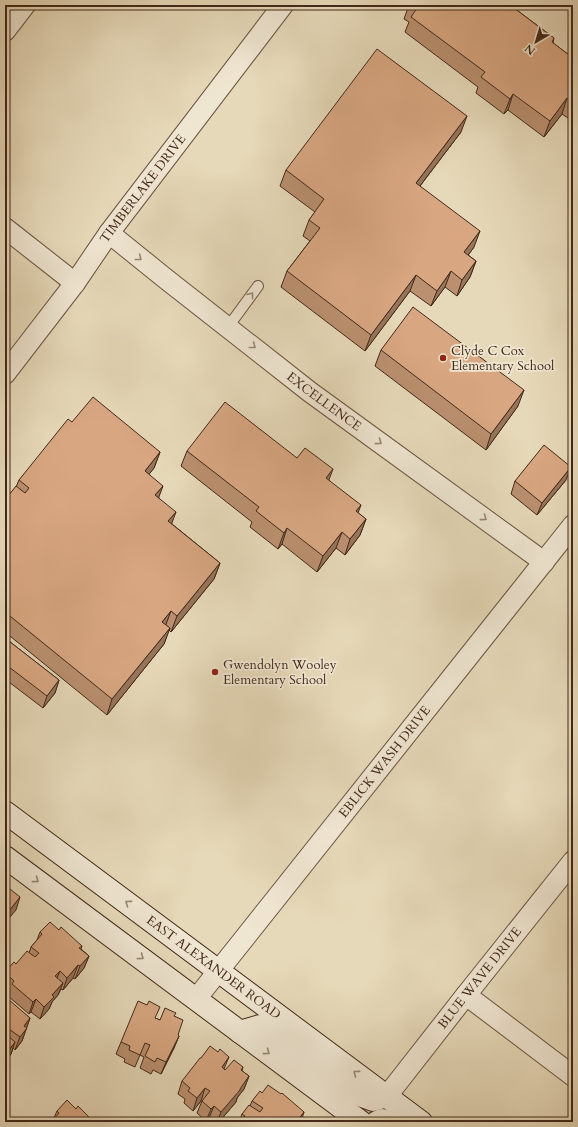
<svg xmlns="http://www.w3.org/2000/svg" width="578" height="1127" font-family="Cardo,serif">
	<rect width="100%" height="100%" fill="#e6d9b9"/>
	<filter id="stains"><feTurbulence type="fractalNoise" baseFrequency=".005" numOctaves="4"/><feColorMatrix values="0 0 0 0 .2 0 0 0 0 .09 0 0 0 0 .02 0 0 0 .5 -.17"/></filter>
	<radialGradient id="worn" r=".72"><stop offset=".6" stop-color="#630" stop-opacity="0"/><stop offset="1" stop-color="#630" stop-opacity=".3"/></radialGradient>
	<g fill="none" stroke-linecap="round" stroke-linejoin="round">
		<g stroke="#6b5441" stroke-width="12">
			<path id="lane" d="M228,327L258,286"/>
		</g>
		<g stroke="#6b5441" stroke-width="22">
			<g id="street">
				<path d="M5,31L25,5"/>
				<path d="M5,228L75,283"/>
				<path id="s1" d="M109,233L166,279L310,392L544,562"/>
				<path id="s2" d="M5,374L75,283L109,233L283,5"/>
				<path d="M466,995L573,1076"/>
				<path id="s3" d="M196,999L573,525"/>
				<path id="s4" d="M387,1096L466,995L573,861"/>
			</g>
		</g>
		<g stroke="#422819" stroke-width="24">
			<g id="secondary">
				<path id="s5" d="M5,812L421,1122"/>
				<path d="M5,857L361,1122"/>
				<path d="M240,1032L260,1026L282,1040L343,1084L362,1096L373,1100L387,1096"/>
				<path d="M377,1122L382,1120L387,1122"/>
			</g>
		</g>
		<use href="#lane" stroke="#efe6d2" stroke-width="10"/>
		<use href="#street" stroke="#efe6d2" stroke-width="20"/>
		<use href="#secondary" stroke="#efe6d2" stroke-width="22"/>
	</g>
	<path fill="#ba9070" stroke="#422819" d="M409,5H510L554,38L553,43L573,58V117L571,120L562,114L544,137L508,110L504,114L476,93L478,87L405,32L409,22L404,19Z
		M461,132L420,186L474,247L468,255L476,261L470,277L457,296L445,287L431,306L410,291L365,351L281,287L287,271L310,241L303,236L309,220L315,212L280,186L286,170Z
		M381,350L518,406L486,450L375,366Z
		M72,422L160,452L154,468L149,474L159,498L172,524L220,563L214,579L171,632L169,630L164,644L107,715L5,632V500L16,487L19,480Z
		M187,451L297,458L329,480L358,513L366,519L360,535L345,555L336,548L317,572L282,544L278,549L250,527L252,522L181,466Z
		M566,480L537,515L511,494L515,481Z
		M5,638L59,680L55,693L43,708L5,679Z
		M59,930L82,946L81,949L89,956L84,968L75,979L73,978L63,990L61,989L58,995L52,1002L49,1009L40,1019L31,1012L29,1014L8,996L9,992L5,989V972L16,964L29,953L31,947L37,940L40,932Z
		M5,998L30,1018L22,1041L15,1050L13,1048L11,1054L5,1062Z
		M175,1016L178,1035L179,1036L174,1048L161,1074L153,1070L151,1074L140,1068L144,1057L140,1055L135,1067L124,1062L125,1059L116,1054L121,1042L155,1018L160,1020Z
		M243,1067L242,1071L249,1076L244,1089L237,1098L236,1102L219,1122H214L209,1118L206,1121L197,1113L202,1101H201L193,1111L184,1103L185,1099L178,1094L182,1081L225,1069V1070Z
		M262,1093L301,1122H239L242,1114L250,1106L252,1101Z
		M76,1109L54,1118L57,1111Z"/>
	<path fill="#97755b" stroke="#422819" d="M513,94L508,110L504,114L510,99Z
		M567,98L562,114L544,137L550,121Z
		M467,116L461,132L410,199L416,183Z
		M480,231L474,247L459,268L464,252Z
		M476,261L470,277L457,296L462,280Z
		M451,271L445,287L431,306L437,291Z
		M416,275L410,291L365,351L371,335Z
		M524,390L518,406L486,450L491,434Z
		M160,452L154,468L139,487L145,471Z
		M571,467L566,480L537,515L542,503Z
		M333,469L327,485L326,478Z
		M163,486L157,502L155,495Z
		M361,505L355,521L356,511Z
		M176,512L170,528L168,521Z
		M366,519L360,535L345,555L350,539Z
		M287,528L282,544L278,549L284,533Z
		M342,532L336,548L317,572L323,556Z
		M220,563L214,579L171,632L177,616Z
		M171,611L165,627L162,622Z
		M170,628L164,644L107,715L112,699Z
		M59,680L55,693L43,708L47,696Z
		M20,897L16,910L5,923V916Z
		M89,956L84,968L75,979L80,966Z
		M78,965L73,978L63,990L67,978Z
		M60,971L55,983V976Z
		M63,983L58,995L52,1002L49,1009L40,1019L44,1007L52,995Z
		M36,999L31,1012L29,1014L33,1002Z
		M30,1018L22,1041L15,1050L24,1026Z
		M179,1036L174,1048L161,1074L166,1062Z
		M15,1042L11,1054L5,1062L9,1050Z
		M229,1057L224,1069L222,1067Z
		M249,1076L244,1089L237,1098L236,1102L219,1122H217L221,1112Z
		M205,1088L201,1101L193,1111L197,1098Z
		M214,1106L209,1118L206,1121L211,1109Z
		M304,1112L301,1122L298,1120Z"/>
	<path fill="#d8a782" stroke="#422819" d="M412,5H510L554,38L552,42L573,58V102L567,98L550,121L513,94L510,99L481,77L485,72L411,17L417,8Z
		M377,49L467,116L416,183L480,231L464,252L476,261L462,280L451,271L437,291L416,275L371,335L287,271L320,228L309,220L324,199L286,170Z
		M413,307L524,390L491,434L381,350Z
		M93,397L160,452L145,471L163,486L155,495L176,512L168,521L220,563L177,616L171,611L162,622L170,628L112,699L5,612V565L7,562L5,561V500L16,486L25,493L29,488L19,480L68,419L72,422Z
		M225,402L297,458L305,448L333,469L326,478L361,505L356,511L366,519L350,539L342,532L323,556L287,528L284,533L256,511L259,507L187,451Z
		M544,445L571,467L542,503L515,481Z
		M5,638L59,680L47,696L5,664Z
		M5,885L20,897L5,916Z
		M50,922L59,930L61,927L82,946L79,948L89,956L80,966L78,965L67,978L60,971L55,976L63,983L52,995L54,997L44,1007L36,999L33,1002L12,984L14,981L5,972L14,962L16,964L27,951L35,957L39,953L31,947L42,934L40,932Z
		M5,998L7,999H8L30,1018L24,1026L27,1028L20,1037L9,1029L6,1034L15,1042L9,1050L6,1048L5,1049Z
		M138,1001L147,1005L149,1001L160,1007L155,1018L160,1020L165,1008L176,1013L174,1016L183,1020L178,1035L179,1036L166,1062L157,1058L155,1062L145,1056L150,1045L145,1043L140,1055L129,1050L130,1046L121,1042Z
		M210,1046L218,1052L220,1049L229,1057L222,1067L225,1070L234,1060L243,1067L241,1070L249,1076L240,1089V1090L221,1112L214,1106L211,1109L202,1101L210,1091L205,1088L197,1098L188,1091L190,1088L182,1081L200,1058H201Z
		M268,1085L281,1094L282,1093L304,1112L298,1120L301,1122H241L245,1116L242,1114L249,1105L260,1112L263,1108L252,1101L260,1091L262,1093Z
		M67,1100L76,1109L78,1106L94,1122H51L59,1113L57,1111Z"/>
	<defs><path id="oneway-chevron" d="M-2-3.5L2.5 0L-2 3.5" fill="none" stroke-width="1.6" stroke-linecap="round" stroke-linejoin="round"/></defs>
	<g stroke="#988776">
		<use href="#oneway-chevron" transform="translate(139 258) rotate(39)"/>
		<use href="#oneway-chevron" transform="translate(251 295) rotate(-53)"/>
		<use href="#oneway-chevron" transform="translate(253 346) rotate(38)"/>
		<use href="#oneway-chevron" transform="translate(379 442) rotate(36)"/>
		<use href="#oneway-chevron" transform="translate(484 518) rotate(36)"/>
		<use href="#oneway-chevron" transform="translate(36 880) rotate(37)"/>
		<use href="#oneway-chevron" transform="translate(128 903) rotate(-144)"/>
		<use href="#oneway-chevron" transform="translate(141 957) rotate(37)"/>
		<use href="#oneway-chevron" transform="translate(267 1052) rotate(37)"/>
		<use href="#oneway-chevron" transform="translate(356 1073) rotate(-143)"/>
	</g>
	<g fill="#8f2418" stroke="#efe6d2" stroke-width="1.5">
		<circle cx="443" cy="358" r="4"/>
		<circle cx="215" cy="672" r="4"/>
	</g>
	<g text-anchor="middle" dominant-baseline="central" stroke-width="3.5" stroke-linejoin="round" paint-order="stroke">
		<g font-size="13" fill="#422819" stroke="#efe6d2">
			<text stroke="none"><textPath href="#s2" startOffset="231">TIMBERLAKE DRIVE</textPath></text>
			<text stroke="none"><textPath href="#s1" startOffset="273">EXCELLENCE</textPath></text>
			<text stroke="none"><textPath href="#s3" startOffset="303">EBLICK WASH DRIVE</textPath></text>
			<text stroke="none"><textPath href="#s5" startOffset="260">EAST ALEXANDER ROAD</textPath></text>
			<text stroke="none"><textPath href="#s4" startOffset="150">BLUE WAVE DRIVE</textPath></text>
		</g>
		<g font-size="13" fill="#422819" stroke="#efe6d2" text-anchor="start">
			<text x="451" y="351">Clyde C Cox<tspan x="451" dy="15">Elementary School</tspan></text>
			<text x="223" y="665">Gwendolyn Wooley<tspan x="223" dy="15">Elementary School</tspan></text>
		</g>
	</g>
	<rect width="578" height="1127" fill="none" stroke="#e6d9b9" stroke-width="20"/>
	<rect x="6" y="6" width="566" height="1115" fill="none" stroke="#422819" stroke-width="2"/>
	<rect x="10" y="10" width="558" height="1107" fill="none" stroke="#422819"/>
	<g transform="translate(536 42) rotate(218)" stroke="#efe6d2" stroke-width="3" paint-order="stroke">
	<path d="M0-3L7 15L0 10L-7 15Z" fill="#422819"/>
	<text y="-6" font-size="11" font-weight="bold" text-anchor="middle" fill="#422819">N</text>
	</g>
	<rect width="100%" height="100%" filter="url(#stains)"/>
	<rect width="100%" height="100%" fill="url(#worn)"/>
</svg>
